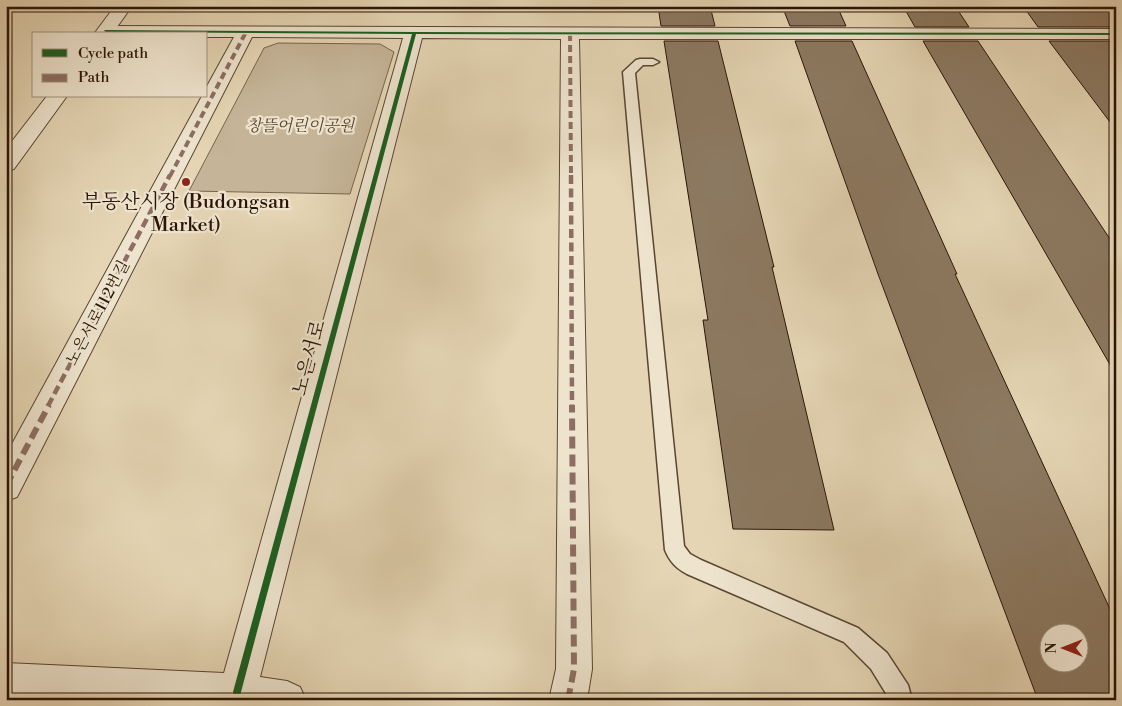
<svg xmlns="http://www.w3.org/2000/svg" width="1122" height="706" font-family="'Libre Bodoni','Noto Serif KR',serif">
	<rect width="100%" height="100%" fill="#e5d5b4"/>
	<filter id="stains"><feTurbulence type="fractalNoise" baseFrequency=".004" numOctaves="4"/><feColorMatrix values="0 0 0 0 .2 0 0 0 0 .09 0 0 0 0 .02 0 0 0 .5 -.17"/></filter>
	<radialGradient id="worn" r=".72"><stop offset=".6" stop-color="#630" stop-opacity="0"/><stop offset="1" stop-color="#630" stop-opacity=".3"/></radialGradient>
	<path fill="#c5b497" stroke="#78644f" d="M278,43L380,44L394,52L350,194L189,191L264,48Z"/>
	<path fill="#8c7961" stroke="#2b1507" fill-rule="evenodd" d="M658,6H710L715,26H661Z
		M782,6H837L846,26H790Z
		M903,6H955L969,27H915Z
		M1023,6H1116V27H1038Z
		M664,41H718L774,267H772L834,530L733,529L703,320H708Z
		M795,41H852L957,274H955L1116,622V700H1038L878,274ZM1050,634H1080V664H1050Z
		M923,41H978L1116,248V375Z
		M1049,41H1116V130Z"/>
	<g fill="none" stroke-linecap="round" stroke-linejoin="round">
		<g stroke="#5a4532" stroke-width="3">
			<path id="service" d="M640,59H653L659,62L653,65H643L635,73L684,546L690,554L701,560L858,628L887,653L908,685L912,700H890L871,669L844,642L687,574C676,568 670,562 665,550L623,72L636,60Z"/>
		</g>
		<g stroke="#5a4532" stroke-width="2">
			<path id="minor" d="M106,26L1116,29V39H579L592,669L587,700H549L556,669L561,39L422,38L260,677L287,681L300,687L306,700H6V663L224,673L403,38L252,37L17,497L6,501V455L202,96H206V88L234,37H206V34H99L97,31L100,27Z"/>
		</g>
		<g stroke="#5a4532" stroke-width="2">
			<path id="tertiary" d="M115,6H132L112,34H94Z
				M47,96H67L14,169L6,171V149Z"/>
		</g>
		<use href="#service" fill="#eee4ce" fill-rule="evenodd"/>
		<use href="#minor" fill="#eee4ce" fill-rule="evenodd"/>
		<use href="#tertiary" fill="#eee4ce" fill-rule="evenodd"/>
		<path stroke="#8d6e63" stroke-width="4" stroke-dasharray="7 4" stroke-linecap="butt" d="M570,34L571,176
			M170,176L246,32"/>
		<path stroke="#8d6e63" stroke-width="4.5" stroke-dasharray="9 4.5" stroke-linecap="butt" d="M571,175L572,406
			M48,406L170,175"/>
		<path stroke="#8d6e63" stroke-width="6" stroke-dasharray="12 6" stroke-linecap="butt" d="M6,486L49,405
			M568,700L574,669L572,405"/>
		<g stroke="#eee4ce" stroke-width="3">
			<path id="cycleway" d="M105,30L414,32L1116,33V35L416,34L241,692L240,695L237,696L234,695L233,692L412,34L106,32L104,31Z"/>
		</g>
		<use href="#cycleway" fill="#1b5e20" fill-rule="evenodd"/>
	</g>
	<circle fill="#8f2418" stroke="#eee4ce" stroke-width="2" cx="186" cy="182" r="5"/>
	<g text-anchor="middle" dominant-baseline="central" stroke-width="4.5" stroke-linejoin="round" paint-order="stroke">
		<g font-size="16" font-style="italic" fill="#594532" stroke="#eee4ce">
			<text x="300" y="126">창뜰어린이공원</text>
		</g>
		<g font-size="16" fill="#2b1507" stroke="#eee4ce">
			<text transform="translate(98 313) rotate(-62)">노은서로112번길</text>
		</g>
		<g font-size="20" fill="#2b1507" stroke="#eee4ce">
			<text x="186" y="202">부동산시장 (Budongsan<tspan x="186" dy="23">Market)</tspan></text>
		</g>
		<g font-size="20" fill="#2b1507" stroke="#eee4ce">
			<text transform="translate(310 358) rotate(-75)">노은서로</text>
		</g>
	</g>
	<rect width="1122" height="706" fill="none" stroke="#e5d5b4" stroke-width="25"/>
	<rect x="8" y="8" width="1107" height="691" fill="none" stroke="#2b1507" stroke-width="2.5"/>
	<rect x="12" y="12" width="1097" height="681" fill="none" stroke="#2b1507"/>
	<rect x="32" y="32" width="175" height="65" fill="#eee4ce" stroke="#a0917e"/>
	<rect x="42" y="49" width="25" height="8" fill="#1b5e20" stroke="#a0917e"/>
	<text x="78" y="58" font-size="15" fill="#2b1507">Cycle path</text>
	<rect x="42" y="74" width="25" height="8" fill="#8d6e63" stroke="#a0917e"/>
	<text x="78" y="82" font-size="15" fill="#2b1507">Path</text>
	<g transform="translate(1064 648) rotate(270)"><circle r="24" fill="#eee4ce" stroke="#a0917e"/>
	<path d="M0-4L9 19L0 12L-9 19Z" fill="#8f2418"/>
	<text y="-8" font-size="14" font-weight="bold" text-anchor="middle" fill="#2b1507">N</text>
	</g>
	<rect width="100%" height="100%" filter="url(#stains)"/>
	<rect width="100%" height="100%" fill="url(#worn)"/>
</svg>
